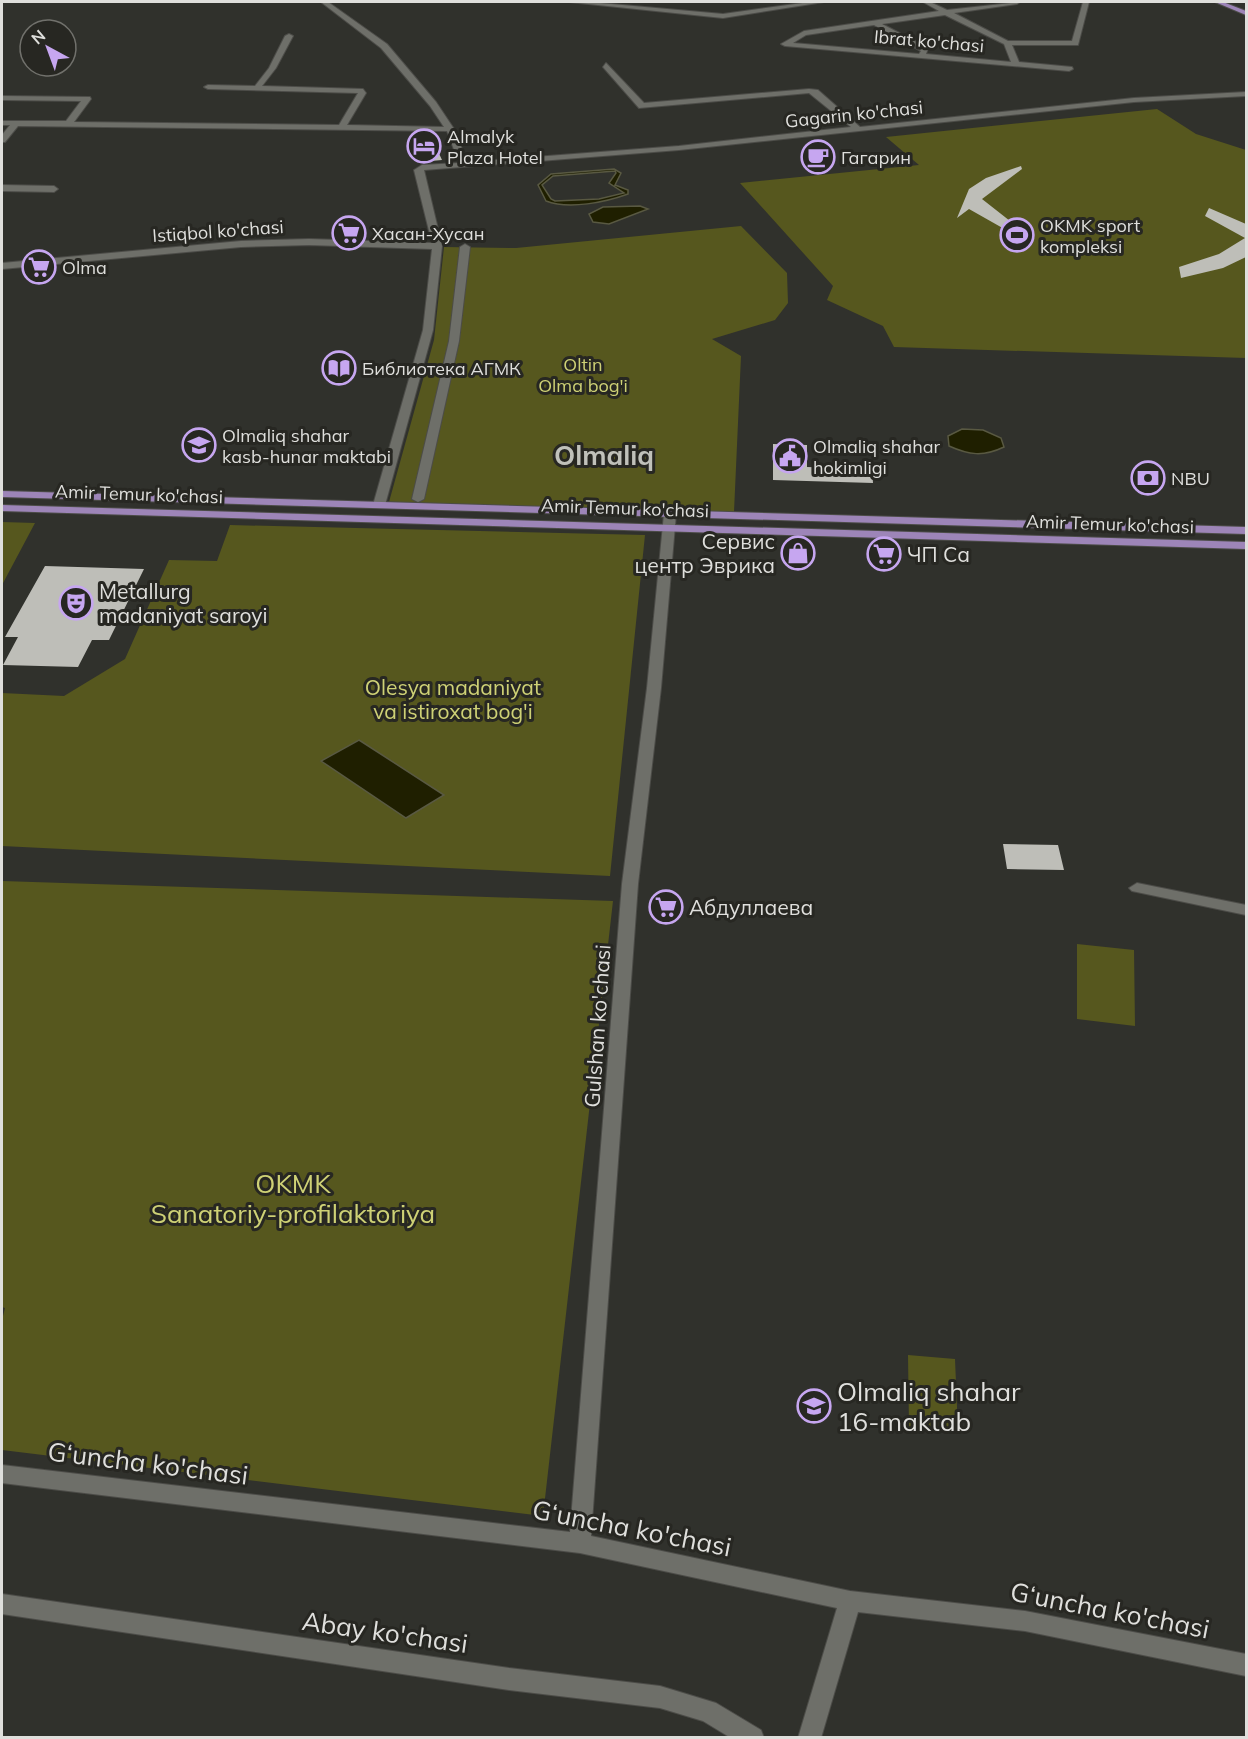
<svg xmlns="http://www.w3.org/2000/svg" width="1248" height="1739" font-family="Mulish,sans-serif">
	<rect width="100%" height="100%" fill="#30312c"/>
	<path fill="#56571e" d="M1157,109L1196,134L1246,150V358L894,347L883,326L827,300L833,286L740,183L919,165L886,137Z
		M741,226L787,273L788,303L775,320L712,339L741,356L734,512L389,502L434,340L444,247L516,248Z
		M2,522L35,523L2,585Z
		M230,525L645,535L610,876L2,846V693L64,696L125,659L169,560L217,561Z
		M2,881L613,901L543,1516L2,1450V1320L5,1308L2,1307Z
		M1077,944L1134,950L1135,1026L1077,1019Z
		M908,1355L955,1359L958,1431L909,1427Z"/>
	<path fill="#1f1f00" stroke="#595942" stroke-width="1.5" fill-rule="evenodd" d="M614,169L621,173L615,185L628,190V194C606,202 569,210 546,201L538,185L551,174ZM615,171L616,173L609,183L624,193L599,199L555,201L551,199L542,185L553,176Z
		M640,206L648,209L609,224L593,222L589,214L603,207Z
		M962,429L983,430L1001,438L1004,447C983,457 969,455 949,446L948,436Z
		M359,740L444,795L406,818L321,761Z"/>
	<path fill="#bebeb8" d="M431,136L442,160L420,162L410,137Z
		M1021,166L1022,169L982,199L1024,232L1020,238L969,209L957,218L969,189L986,178Z
		M1209,208L1246,224V257L1223,268L1181,278L1179,267L1219,254L1245,238L1205,216Z
		M773,444L807,445V467L872,469L873,483L773,480Z
		M45,566L144,569L109,640H92L78,667L3,665L18,637H5Z
		M1003,844L1058,845L1064,870L1007,869Z"/>
	<g fill="none" stroke-linecap="round" stroke-linejoin="round">
		<g stroke="#4c4c48" stroke-width="2">
			<path id="minor" d="M321,2H328L387,44L436,102L454,129L467,162L679,146L851,127L809,93L639,108L603,67L606,63L644,103L809,89L818,90L860,127L1134,98L1246,92V96L1134,102L679,150L424,170L442,246L433,330L385,505L379,508L373,505L423,330L432,249L309,245L241,247L2,269V263L241,241L309,239L432,243L414,170L422,165L459,163L447,131L18,126L5,142H2V135L10,125H2V121H66L81,101L2,100V96L90,97L91,99L74,122L339,125L358,93L208,89L204,87L208,85L255,86L269,68L285,36L289,34L293,36L276,68L262,86L363,89L366,93L347,125L444,127L430,106L381,48Z
				M569,2H589L723,14L810,2H824L723,18Z
				M923,2H930L947,10L1020,2L1017,4L954,13L1008,41H1072L1083,2H1089L1078,45H1012L1019,62L1072,67L1073,69L1069,71L785,46L781,44L804,31L939,11ZM945,15L1004,44L1011,62L926,54L928,48L882,24ZM874,25L921,51L919,54L793,43L806,35Z
				M2,185L54,186L58,189L54,192L2,191Z
				M465,244L470,247L459,341L424,499L418,502L412,499L449,341L460,247Z
				M670,511L676,514L661,688L638,884L591,1536L850,1591L1025,1611L1246,1654V1676L1025,1631L858,1612L821,1738H798L837,1608L580,1553L2,1483V1465L570,1532L622,884L647,688L664,514Z
				M1137,883L1246,905V915L1132,891L1129,888Z
				M2,1594L509,1668L660,1686L716,1703L761,1730L764,1738H731L703,1721L660,1708L509,1690L2,1614Z"/>
		</g>
		<g stroke="#4c4c48" stroke-width="2">
			<path id="major" d="M1215,2H1223L1246,11V15Z
				M2,491L1246,527V534L2,497Z
				M2,505L1246,542V549L2,511Z"/>
		</g>
		<use href="#minor" fill="#6e6f69" fill-rule="evenodd"/>
		<use href="#major" fill="#9d85b8" fill-rule="evenodd"/>
	</g>
	<defs>
		<g id="hotel-ring" transform="scale(1.725)"><circle r="9.5" fill="#272722" stroke="#c6a6f0" stroke-width="1.5"/><path d="M-6-4.5h1.5V1H6V5H4.5V3h-9V5H-6ZM-4 0a1.8 1.8 0 1 1 3.6 0ZM.5 0V-2.5h3Q6-2.5 6 0Z" fill="#c6a6f0"/></g>
		<g id="cafe-ring" transform="scale(1.725)"><circle r="9.5" fill="#272722" stroke="#c6a6f0" stroke-width="1.5"/><path d="M-5.5-4.5H6V0H3Q3 3.5 0 3.5H-2.5Q-5.5 3.5-5.5 0ZM3-3.2v2h1.7v-2ZM-6 4.5H4V6H-6Z" fill="#c6a6f0"/></g>
		<g id="supermarket-ring" transform="scale(1.725)"><circle r="9.5" fill="#272722" stroke="#c6a6f0" stroke-width="1.5"/><path d="M-6-5.5h2.5l.6 2H6L4.5 2H-2.5L-4.4-4H-6ZM-1.5 3.2a1.3 1.3 0 1 0 .1 0ZM3 3.2a1.3 1.3 0 1 0 .1 0Z" fill="#c6a6f0"/></g>
		<g id="stadium-ring" transform="scale(1.725)"><circle r="9.5" fill="#272722" stroke="#c6a6f0" stroke-width="1.5"/><path d="M0-5a6.5 5 0 1 0 0 10a6.5 5 0 1 0 0-10ZM-3.5-1.8h7v3.6h-7Z" fill="#c6a6f0"/></g>
		<g id="library-ring" transform="scale(1.725)"><circle r="9.5" fill="#272722" stroke="#c6a6f0" stroke-width="1.5"/><path d="M-6-4Q-3-5.5-.7-3.5V5Q-3 3-6 4ZM6-4Q3-5.5 .7-3.5V5Q3 3 6 4Z" fill="#c6a6f0"/></g>
		<g id="school-ring" transform="scale(1.725)"><circle r="9.5" fill="#272722" stroke="#c6a6f0" stroke-width="1.5"/><path d="M0-5L7-2L0 1L-7-2ZM-4 1L0 2.5L4 1V4Q0 6-4 4Z" fill="#c6a6f0"/></g>
		<g id="civic-ring" transform="scale(1.725)"><circle r="9.5" fill="#272722" stroke="#c6a6f0" stroke-width="1.5"/><path d="M-.6-6.5H3V-4.5H.6V-3L4-1V1h2V6H-6V1h2V-1L-.6-3ZM-1.2 2.5V6h2.4V2.5Z" fill="#c6a6f0"/></g>
		<g id="bank-ring" transform="scale(1.725)"><circle r="9.5" fill="#272722" stroke="#c6a6f0" stroke-width="1.5"/><path d="M-6-4H6V4H-6ZM0-2.3a2.3 2.3 0 1 0 0 4.6a2.3 2.3 0 1 0 0-4.6Z" fill="#c6a6f0"/></g>
		<g id="shop-ring" transform="scale(1.725)"><circle r="9.5" fill="#272722" stroke="#c6a6f0" stroke-width="1.5"/><path d="M-5-2.5h2.3a2.7 3.5 0 0 1 5.4 0H5L5.5 6h-11ZM-1.5-2.5h3a1.5 2.3 0 0 0-3 0Z" fill="#c6a6f0"/></g>
		<g id="theatre-ring" transform="scale(1.725)"><circle r="9.5" fill="#272722" stroke="#c6a6f0" stroke-width="1.5"/><path d="M-5-5.5Q0-4 5-5.5V0Q5 5 0 6Q-5 5-5 0ZM-3.3-2.5H-1v1.5H-3.3ZM1-2.5H3.3v1.5H1ZM-2.8 1Q0 5.5 2.8 1Z" fill="#c6a6f0"/></g>
	</defs>
	<g fill-rule="evenodd">
		<use href="#hotel-ring" x="424" y="146"/>
		<use href="#cafe-ring" x="818" y="157"/>
		<use href="#supermarket-ring" x="349" y="233"/>
		<use href="#stadium-ring" x="1017" y="235"/>
		<use href="#supermarket-ring" x="39" y="267"/>
		<use href="#library-ring" x="339" y="368"/>
		<use href="#school-ring" x="199" y="445"/>
		<use href="#civic-ring" x="790" y="456"/>
		<use href="#bank-ring" x="1148" y="478"/>
		<use href="#shop-ring" x="798" y="553"/>
		<use href="#supermarket-ring" x="884" y="554"/>
		<use href="#theatre-ring" x="76" y="603"/>
		<use href="#supermarket-ring" x="666" y="907"/>
		<use href="#school-ring" x="814" y="1406"/>
	</g>
	<g text-anchor="middle" dominant-baseline="central" stroke-width="6" stroke-linejoin="round" paint-order="stroke">
		<g font-size="18" fill="#dfdfdc" stroke="#272722">
			<text transform="translate(929 41) rotate(5)">Ibrat ko'chasi</text>
			<text transform="translate(854 114) rotate(-6)">Gagarin ko'chasi</text>
			<text transform="translate(218 231) rotate(-4)">Istiqbol ko'chasi</text>
			<text transform="translate(139 494) rotate(2)">Amir Temur ko'chasi</text>
			<text transform="translate(625 508) rotate(2)">Amir Temur ko'chasi</text>
			<text transform="translate(1110 524) rotate(2)">Amir Temur ko'chasi</text>
		</g>
		<g font-size="18" fill="#dfdfdc" stroke="#272722" text-anchor="start">
			<text x="447" y="136">Almalyk<tspan x="447" dy="21">Plaza Hotel</tspan></text>
			<text x="841" y="157">Гагарин</text>
			<text x="1040" y="225">OKMK sport<tspan x="1040" dy="21">kompleksi</tspan></text>
			<text x="372" y="233">Хасан-Хусан</text>
			<text x="62" y="267">Olma</text>
			<text x="362" y="368">Библиотека АГМК</text>
			<text x="222" y="435">Olmaliq shahar<tspan x="222" dy="21">kasb-hunar maktabi</tspan></text>
			<text x="813" y="446">Olmaliq shahar<tspan x="813" dy="21">hokimligi</tspan></text>
			<text x="1171" y="478">NBU</text>
		</g>
		<g font-size="18" fill="#ced175" stroke="#272722">
			<text x="583" y="364">Oltin<tspan x="583" dy="21">Olma bog'i</tspan></text>
		</g>
		<g font-size="21" fill="#dfdfdc" stroke="#272722" text-anchor="start">
			<text x="775" y="541" text-anchor="end">Сервис<tspan x="775" dy="24">центр Эврика</tspan></text>
			<text x="907" y="554">ЧП Са</text>
			<text x="99" y="591">Metallurg<tspan x="99" dy="24">madaniyat saroyi</tspan></text>
			<text x="689" y="907">Абдуллаева</text>
		</g>
		<g font-size="21" fill="#ced175" stroke="#272722">
			<text x="453" y="687">Olesya madaniyat<tspan x="453" dy="24">va istiroxat bog'i</tspan></text>
		</g>
		<g font-size="21" fill="#dfdfdc" stroke="#272722">
			<text transform="translate(597 1026) rotate(-86)">Gulshan ko'chasi</text>
		</g>
		<g font-size="26" fill="#ced175" stroke="#272722">
			<text x="293" y="1183">OKMK<tspan x="293" dy="30">Sanatoriy-profilaktoriya</tspan></text>
		</g>
		<g font-size="26" fill="#dfdfdc" stroke="#272722" text-anchor="start">
			<text x="837" y="1391">Olmaliq shahar<tspan x="837" dy="30">16-maktab</tspan></text>
		</g>
		<g font-size="26" fill="#dfdfdc" stroke="#272722">
			<text transform="translate(148 1463) rotate(7)">G‘uncha ko'chasi</text>
			<text transform="translate(632 1528) rotate(11)">G‘uncha ko'chasi</text>
			<text transform="translate(1110 1610) rotate(11)">G‘uncha ko'chasi</text>
			<text transform="translate(385 1632) rotate(8)">Abay ko'chasi</text>
		</g>
		<g font-size="27" font-weight="bold" fill="#c0c1ba" stroke="#272722">
			<text x="604" y="455">Olmaliq</text>
		</g>
	</g>
	<rect width="1248" height="1739" fill="none" stroke="#dfdfdc" stroke-width="6"/>
	<g transform="translate(48 48) rotate(319)"><circle r="28" fill="#272722" stroke="#71716c" stroke-width="1.5"/>
	<path d="M0-4.5L10 22L0 15L-10 22Z" fill="#c6a6f0"/>
	<text y="-9" font-size="16" font-weight="bold" text-anchor="middle" fill="#dfdfdc">N</text>
	</g>
</svg>
